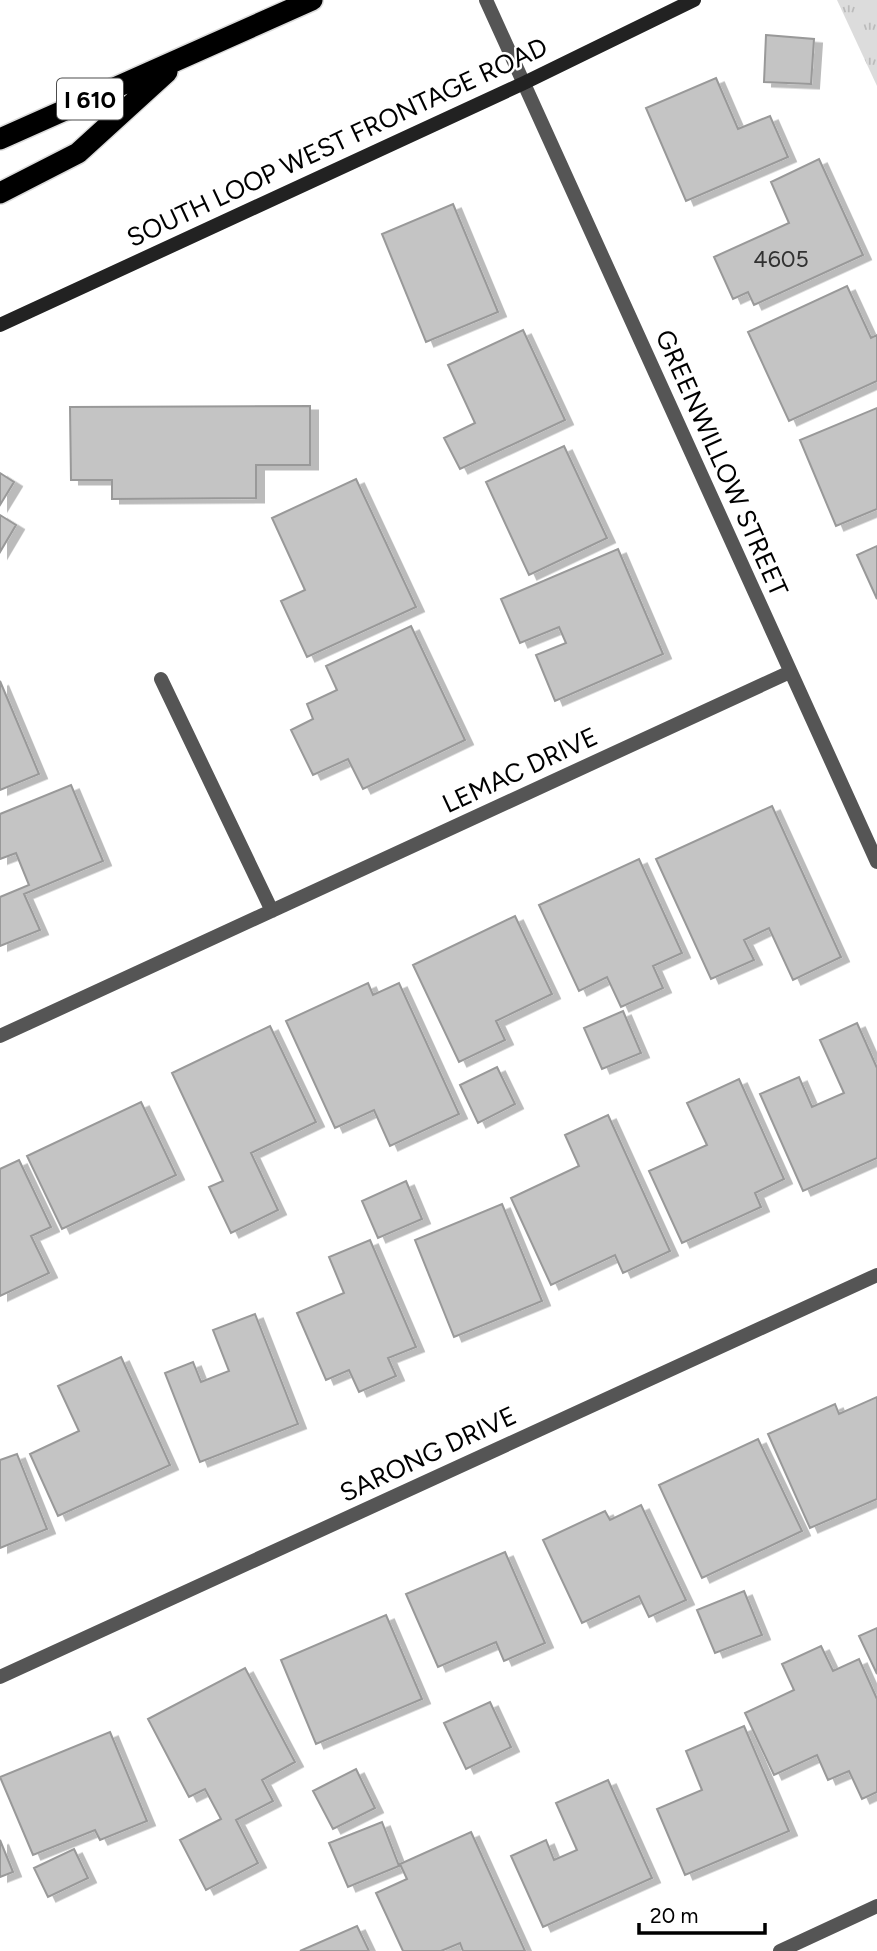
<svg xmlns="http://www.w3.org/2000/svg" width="877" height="1951" font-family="Figtree,sans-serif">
	<defs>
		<pattern id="grass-tufts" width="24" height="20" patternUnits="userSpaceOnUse" patternTransform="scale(1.75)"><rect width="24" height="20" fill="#dcdcdc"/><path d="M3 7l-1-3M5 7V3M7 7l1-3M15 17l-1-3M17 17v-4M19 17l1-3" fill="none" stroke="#bbb"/></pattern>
		<filter id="shadow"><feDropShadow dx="8" dy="4.5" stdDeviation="0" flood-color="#0004"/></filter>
	</defs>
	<rect width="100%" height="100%" fill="#fff"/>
	<path fill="url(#grass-tufts)" d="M837,0H877V86Z"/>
	<path fill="#c4c4c4" stroke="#999" stroke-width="2" filter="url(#shadow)" d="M766,35L814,39L811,84L764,82Z
		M716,78L738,129L770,116L788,157L686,201L646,108Z
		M819,159L863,255L754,305L748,292L733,299L714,257L789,223L771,182Z
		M453,204L498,312L426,342L382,234Z
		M847,286L871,338L877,335V381L789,421L748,332Z
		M523,330L565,420L460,469L444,438L475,423L448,365Z
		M310,406V465H256V498L112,499V480H71L70,407Z
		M877,408V509L836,526L800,440Z
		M564,446L607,538L529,575L486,482Z
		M0,473L14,482L0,505Z
		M356,479L416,607L307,657L281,601L305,590L272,518Z
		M0,515L16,525L0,552Z
		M877,546V599L857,555Z
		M618,549L663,654L555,701L536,655L566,643L559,627L520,643L501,599Z
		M411,626L465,740L363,789L348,759L313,775L291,730L313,719L307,704L337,690L326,666Z
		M0,681L39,774L0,790Z
		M71,785L103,861L24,894L40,930L0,946V897L29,885L16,853L0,859V814Z
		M772,806L841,957L793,980L769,928L744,940L754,960L711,979L656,859Z
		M639,859L682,953L653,966L663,988L621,1007L607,977L579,991L539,905Z
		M515,916L552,994L496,1021L505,1040L459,1062L413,965Z
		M368,983L373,995L399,983L459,1114L390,1146L374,1110L335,1128L286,1021Z
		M623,1011L641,1053L602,1069L584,1028Z
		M857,1023L877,1068V1158L803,1191L760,1094L799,1077L812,1107L844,1093L820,1040Z
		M270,1026L316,1122L251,1153L278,1210L231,1233L209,1187L223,1181L172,1073Z
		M497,1067L515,1104L478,1123L460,1085Z
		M739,1079L784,1179L755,1193L761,1207L682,1243L649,1171L707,1145L687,1103Z
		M141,1102L176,1175L62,1229L27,1156Z
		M608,1115L670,1251L623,1273L615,1255L551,1285L511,1198L579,1166L565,1135Z
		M19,1160L51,1227L31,1236L49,1273L0,1296V1169Z
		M406,1181L422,1219L378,1238L362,1201Z
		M502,1204L542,1301L454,1337L415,1240Z
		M370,1240L416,1347L388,1358L396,1376L359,1392L349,1370L326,1380L297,1313L344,1293L329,1257Z
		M255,1314L298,1424L200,1462L165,1373L193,1362L201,1382L229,1371L213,1330Z
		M121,1357L170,1465L58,1516L30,1454L79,1431L58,1386Z
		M877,1397V1499L810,1528L768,1434L835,1404L839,1414Z
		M758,1439L802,1531L702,1578L659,1485Z
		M17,1454L47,1529L0,1548V1460Z
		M641,1505L686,1600L649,1617L639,1596L582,1623L543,1540L605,1511L610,1520Z
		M505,1552L545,1643L504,1661L496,1642L438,1667L406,1594Z
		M744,1591L762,1635L715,1653L697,1610Z
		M386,1615L422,1699L316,1744L281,1660Z
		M877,1628V1674L859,1636Z
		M821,1646L833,1671L859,1659L877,1699V1792L862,1799L849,1771L828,1780L817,1755L774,1775L745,1713L794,1690L782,1664Z
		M245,1668L295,1762L262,1780L273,1801L236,1820L258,1863L206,1890L180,1840L221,1819L205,1789L189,1797L148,1719Z
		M490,1702L511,1747L466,1769L444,1723Z
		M744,1726L789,1831L685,1875L657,1809L702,1790L686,1751Z
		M110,1732L147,1821L100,1840L95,1830L33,1855L0,1777Z
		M356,1769L375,1808L333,1829L313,1791Z
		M608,1780L652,1878L543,1927L511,1856L546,1840L554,1860L577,1850L556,1803Z
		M382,1822L399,1866L348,1887L329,1843Z
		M471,1832L525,1951H463L460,1943L441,1951H403L376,1893L407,1879L400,1864Z
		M0,1840L13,1872L0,1877Z
		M74,1849L88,1878L48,1897L34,1868Z
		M357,1926L369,1951H300Z"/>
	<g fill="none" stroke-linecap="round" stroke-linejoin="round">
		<g stroke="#dbdbdb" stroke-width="24">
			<path id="highway" d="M0,139L312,0
				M0,193L78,153L167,72"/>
		</g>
		<path stroke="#555" stroke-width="14" d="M486,0L877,862
			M161,679L272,911
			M0,1036L790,672
			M0,1677L877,1275
			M780,1951L877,1906"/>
		<path stroke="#222" stroke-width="14" d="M0,325L524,83L694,0"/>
		<use href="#highway" stroke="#000" stroke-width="21"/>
	</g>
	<g text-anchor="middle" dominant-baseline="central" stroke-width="5" stroke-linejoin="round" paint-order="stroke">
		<g font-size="23" fill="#313131">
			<text x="781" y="259">4605</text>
		</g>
		<rect fill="#fff" stroke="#4c4c4c" stroke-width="2" x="57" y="78.5" width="66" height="41" rx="5"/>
		<g font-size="24" font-weight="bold" fill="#000">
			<text x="90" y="99">I 610</text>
		</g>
		<g font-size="26" fill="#000" stroke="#fff">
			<text transform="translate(337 142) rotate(-25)">SOUTH LOOP WEST FRONTAGE ROAD</text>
			<text transform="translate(722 463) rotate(66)">GREENWILLOW STREET</text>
			<text transform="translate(520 770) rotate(-25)">LEMAC DRIVE</text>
			<text transform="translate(428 1454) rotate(-25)">SARONG DRIVE</text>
		</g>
	</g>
	<path d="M639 1923v10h126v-10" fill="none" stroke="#000000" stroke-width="3.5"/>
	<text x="650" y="1923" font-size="21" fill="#000000" stroke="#ffffff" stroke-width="5" paint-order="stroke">20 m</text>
</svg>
